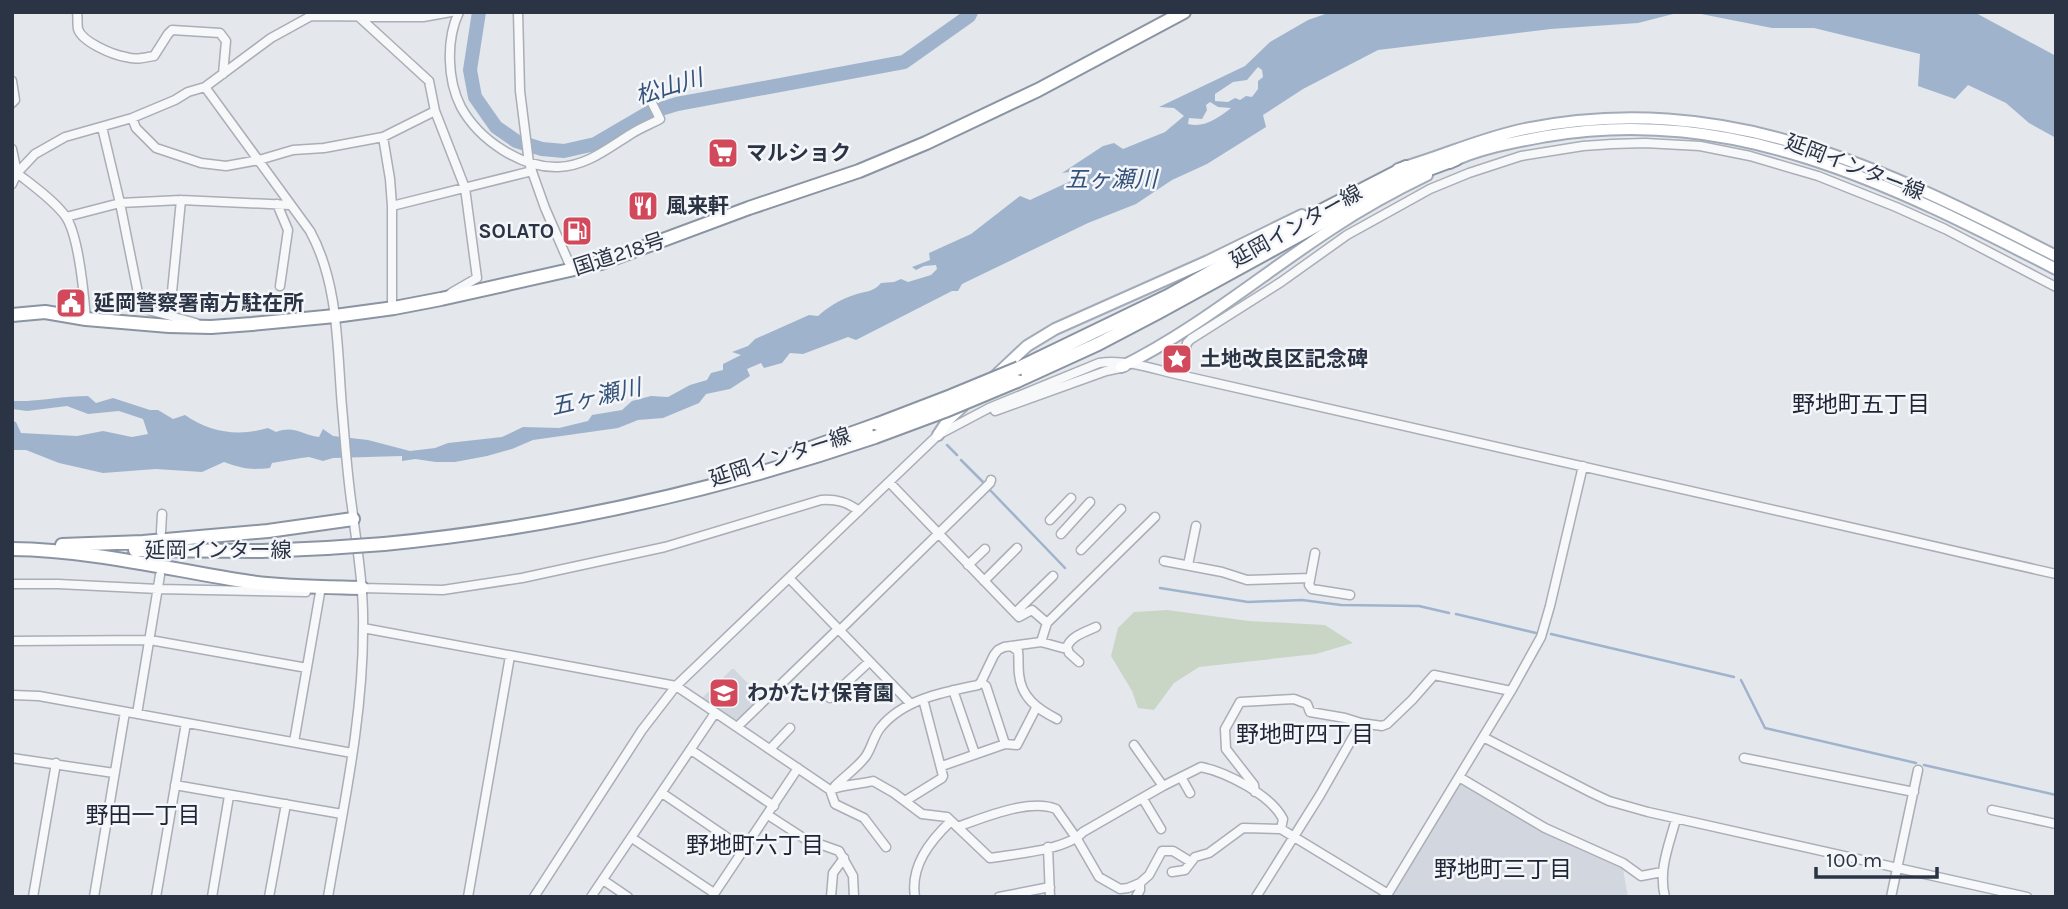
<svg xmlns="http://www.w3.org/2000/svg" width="2068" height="909" font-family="Karla,'Noto Sans JP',sans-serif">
	<rect width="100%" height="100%" fill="#e4e7ec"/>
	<path fill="#d2d6de" d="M732,669H734L761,697V699L738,722H735L702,698Z
		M1460,784L1544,833L1623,869L1628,897H1392Z"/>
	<path fill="#c9d6c5" d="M1167,610L1249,621L1325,625L1353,643L1316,654L1199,667L1174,683L1154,710L1138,708L1132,691L1111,656L1118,628L1134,612Z"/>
	<path fill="#9fb4cc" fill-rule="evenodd" d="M1331,12H1681L1638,23L1551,29L1378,50L1303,89L1263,115L1266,127L1207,164L1172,180L1136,204L1088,223L962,284L958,291H952L856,340L848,337L803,354L790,353L782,363L764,368L761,363L747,369L750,376L730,389L706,394L699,403L663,418L638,420L618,428L533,440L512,449L487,456L455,462H436L415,459L402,461V456L333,458L323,461L309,457L301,458L272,463L270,468C249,470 244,469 224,462L202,472L156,469L103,473L59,463L26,450H12V421L16,422L21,433L77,436L103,431L132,437L148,434L143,419L119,411L88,414L67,406L27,411L12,409V401C38,402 62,396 88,396L96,403L113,398L150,410H158L173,419L185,415C209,432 238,437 268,428L276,432C295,425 302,435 319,437L323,429L333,436L368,440L410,451L435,448L448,443L502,437L523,427L559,428L588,421L592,415L622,410L632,401L651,396L668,397L690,385L707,380L711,373L723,370V364L741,355L732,352L748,346L755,339L809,315L818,316C827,308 839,300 851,296C863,291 873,293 881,283L894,282L901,279L908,282L931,275L937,269L936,265L924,266L916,270L912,267L930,260L929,253L971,234L1020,196L1030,200L1075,179L1078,171L1062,173L1103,146L1114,143L1123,149L1165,132L1184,116L1174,108L1159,107L1245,66L1270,42L1308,20ZM1258,67L1262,70L1263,77L1258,81V89L1252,97L1246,96L1240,100L1235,98L1228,102L1215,101V94L1233,82L1247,80ZM1210,102L1218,107L1231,108C1218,118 1205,128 1188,124L1189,118L1202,119L1207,110L1206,105Z
		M1691,12H1974L2056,56V138L2029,123L2006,103L1968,85L1955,99L1918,86L1920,54L1814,28H1772Z"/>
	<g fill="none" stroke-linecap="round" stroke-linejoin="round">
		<path stroke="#9fb4cc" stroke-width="2.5" d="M947,445L957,455
			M961,460L985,484
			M989,489L1065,568
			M1160,588L1248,602L1302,600L1341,605L1419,606L1449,613
			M1456,614L1536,633
			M1551,634L1734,677
			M1741,680L1765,728L1916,763
			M1924,765L2056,795"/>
		<path stroke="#9fb4cc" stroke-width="14" d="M479,12L470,70L475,97L496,127L516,141L542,149L564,151L595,144L648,113L677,104L904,62L969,16L971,12"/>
		<g stroke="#a9aeb7" stroke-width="11">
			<path id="minor" d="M77,12C78,17 77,24 78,29C82,42 113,55 126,57C135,60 144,58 154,56L168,34L172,30L220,33L226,41L223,74
				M459,12C446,39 447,80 461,107C479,140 521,168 558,167C587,166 608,148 631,134C640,128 651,124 660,119L647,93
				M518,12L520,91L529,163L545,208L572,270
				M12,81L15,100L12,103
				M205,87L310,231C339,284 337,348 342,407C345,440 347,474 352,507C357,548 364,588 363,629C363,719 343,808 328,897
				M435,111L465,188L477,278L451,293
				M132,118L136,128L156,148L201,163L226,166L259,160L293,150L324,148L383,137L435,111L429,81L358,16
				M102,127L120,203L141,308L196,323
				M383,137L390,179L392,206V305L394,308
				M12,149L17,173C32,185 55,201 66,217C79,237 84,294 86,319
				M12,184L17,173L35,154L65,137L132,118L175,100L188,92L205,87L271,38L311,16L423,17L451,12
				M277,204L288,230L280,286
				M392,206L532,171
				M66,217L120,203L181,200L290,205
				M172,292L181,200
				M1180,375L1187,343L1191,339L1281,282L1347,235L1430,189L1469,173L1521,156L1583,146L1612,144L1645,143L1700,146L1750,156L1818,176L1896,207L1945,229L2056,287
				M995,411L1106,371L1125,367
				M889,482L1019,617L1032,610L1047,623L1155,517
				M1050,520L1071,498
				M161,532L162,514
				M1061,534L1090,502
				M1081,550L1121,509
				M1315,553L1309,585L1312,589L1350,595
				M1164,561L1222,572L1247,580L1310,578
				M968,565L985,549
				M1188,565L1196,526
				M789,578L911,704
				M984,581L1017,548
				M12,584H58L158,589L306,592
				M362,588L443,590L522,578L665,547L821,500C837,499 847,502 859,511
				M1015,613L1053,576
				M363,628L676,686L830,790L835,804L864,818L886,847
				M839,631L990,483L991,480
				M12,641L150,640L307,668
				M1041,642L1047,623
				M1011,646L1018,651C1019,659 1018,666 1019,674C1021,697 1037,709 1057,719
				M1079,662L1069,653L1067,647C1071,636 1085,632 1096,627
				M981,682L986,686L1005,744
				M953,690L975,754
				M12,695L39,696L352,753
				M830,698L869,662
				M137,714L160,575
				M737,727L838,629
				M1483,737L1592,793L1609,801L1648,812L2027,897
				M294,742L321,587H319
				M1134,745L1163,786
				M770,749L790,728
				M691,750L774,806
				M12,758L114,773
				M1744,758L1914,792
				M942,766L1005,744L1017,745L1036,708
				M1181,777L1190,793
				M1459,777L1545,828L1623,863L1641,876L1662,872
				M175,785L342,814
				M835,786C845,776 858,767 866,756C872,747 874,735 881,727C904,699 944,692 978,685L981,682L994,655L998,650L1004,647L1041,642L1063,648L1067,647
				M830,790C843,784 858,785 873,781L894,793L922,814L947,817L990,858C1015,854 1067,850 1083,832L1163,786L1201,767C1226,772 1271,795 1283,819L1281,829
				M1255,792L1254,785L1226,749L1225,729L1240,702L1294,699L1307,704L1310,712L1345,718L1361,723
				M662,793L744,849
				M1143,799L1161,829
				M905,801L942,778L943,776L923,699
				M1992,810L2056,824
				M768,815L805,839L839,851L853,876L854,897
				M957,827C983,818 1029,798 1056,809L1077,839L1099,877L1120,889L1128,888L1140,883V890L1136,897
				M632,838L714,893
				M1048,847L1050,897
				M1172,872L1185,870L1195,857L1209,853L1243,828L1281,829L1388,894
				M603,880L628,897
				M1140,883L1149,875L1162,851H1173L1191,862
				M33,897L56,763
				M94,897L125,712
				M156,897L186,723
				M212,897L229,796
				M269,897L286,804
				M468,897L510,656
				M534,897L642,730L676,686L938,435L989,408L1099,363C1127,359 1153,369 1180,375L2056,574
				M591,897L715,713
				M712,897L798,768
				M831,897L833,873L844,858
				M915,897C910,866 930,841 951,821
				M999,897L1050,887
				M1256,897L1320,795L1361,723L1382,726L1387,724L1412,700L1434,675L1511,691
				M1386,897L1511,691L1541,637L1550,606L1583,466
				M1665,897C1658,870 1669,845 1676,819
				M1891,897L1918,770"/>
		</g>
		<g stroke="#a3abb8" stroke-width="14">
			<path id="major" d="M1450,163C1474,149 1520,141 1547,136C1735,104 1894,186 2056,269
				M1398,169C1441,157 1481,138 1525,129C1724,89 1884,168 2056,256
				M1121,367C1198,329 1262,274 1333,228C1363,208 1394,191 1427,175
				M993,378L1027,346L1055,329L1208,261L1302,215
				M938,435L948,420L963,406"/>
		</g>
		<g stroke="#8b94a3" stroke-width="16">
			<path id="highway" d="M12,315L45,312L86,319L169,326L211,327L252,324L335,316L394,308L441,299L601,263L749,208L859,171L926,143L1038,90L1184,12
				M1019,368L1168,296L1309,217L1406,167
				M1017,381L1098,344L1159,312L1381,190L1410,176L1456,159
				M791,455L878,424
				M384,544C551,528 716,491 875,437
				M62,545L143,542L268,531L353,519
				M12,549C93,550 171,570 250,582C287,587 325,587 362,588
				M135,550L262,551L327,548"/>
		</g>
		<use href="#minor" stroke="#f7f8fa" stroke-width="8"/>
		<use href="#major" stroke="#fff" stroke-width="10"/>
		<use href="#highway" stroke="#fff" stroke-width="12"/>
		<g stroke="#8b94a3" stroke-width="16" stroke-linecap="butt">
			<path id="highway-bridge" d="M878,424L951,396L1019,368
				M875,437L945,411L1017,381
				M327,548L384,544"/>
		</g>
		<use href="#highway-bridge" stroke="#fff" stroke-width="12"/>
	</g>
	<defs>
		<g id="supermarket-square" transform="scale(1.575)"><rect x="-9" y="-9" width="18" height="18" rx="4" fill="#d1495b" stroke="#f4f6f9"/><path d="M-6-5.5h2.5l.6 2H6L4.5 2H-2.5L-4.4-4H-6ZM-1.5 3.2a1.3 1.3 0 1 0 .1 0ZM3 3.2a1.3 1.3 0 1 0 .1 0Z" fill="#fff"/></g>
		<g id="restaurant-square" transform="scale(1.575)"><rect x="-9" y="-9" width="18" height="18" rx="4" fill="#d1495b" stroke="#f4f6f9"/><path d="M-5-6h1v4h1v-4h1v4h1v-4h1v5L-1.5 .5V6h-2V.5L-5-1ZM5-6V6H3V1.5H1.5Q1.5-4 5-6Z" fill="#fff"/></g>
		<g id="fuel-square" transform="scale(1.575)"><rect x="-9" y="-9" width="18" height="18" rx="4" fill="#d1495b" stroke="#f4f6f9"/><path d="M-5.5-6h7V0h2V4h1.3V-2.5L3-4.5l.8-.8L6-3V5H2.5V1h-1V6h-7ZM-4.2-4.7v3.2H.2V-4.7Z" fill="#fff"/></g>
		<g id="civic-square" transform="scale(1.575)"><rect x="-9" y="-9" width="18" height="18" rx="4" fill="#d1495b" stroke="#f4f6f9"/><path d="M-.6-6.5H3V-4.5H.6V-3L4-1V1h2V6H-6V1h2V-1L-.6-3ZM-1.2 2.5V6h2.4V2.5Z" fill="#fff"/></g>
		<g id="sight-square" transform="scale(1.575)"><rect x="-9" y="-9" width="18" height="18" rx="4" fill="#d1495b" stroke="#f4f6f9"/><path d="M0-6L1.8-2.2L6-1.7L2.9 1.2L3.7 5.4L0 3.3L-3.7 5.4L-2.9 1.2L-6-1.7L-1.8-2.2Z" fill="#fff"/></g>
		<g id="school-square" transform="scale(1.575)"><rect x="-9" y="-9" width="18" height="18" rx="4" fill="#d1495b" stroke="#f4f6f9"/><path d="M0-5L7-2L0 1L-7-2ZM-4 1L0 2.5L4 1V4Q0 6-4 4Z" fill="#fff"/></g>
	</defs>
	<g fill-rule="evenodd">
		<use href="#supermarket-square" x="723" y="153"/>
		<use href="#restaurant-square" x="643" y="206"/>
		<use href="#fuel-square" x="577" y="231"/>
		<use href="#civic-square" x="71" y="303"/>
		<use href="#sight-square" x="1177" y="359"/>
		<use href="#school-square" x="724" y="693"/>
	</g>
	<g text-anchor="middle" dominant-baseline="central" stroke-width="5" stroke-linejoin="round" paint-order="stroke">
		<g font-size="21" font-weight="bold" fill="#2b3445" stroke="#f4f6f9" text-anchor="start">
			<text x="746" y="153">マルショク</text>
			<text x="666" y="206">風来軒</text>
			<text x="554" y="231" text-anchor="end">SOLATO</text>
			<text x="94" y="303">延岡警察署南方駐在所</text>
			<text x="1200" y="359">土地改良区記念碑</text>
			<text x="747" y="693">わかたけ保育園</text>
		</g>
		<g font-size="21" fill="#2b3445" stroke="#f4f6f9">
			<text transform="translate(1855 167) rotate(21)">延岡インター線</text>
			<text transform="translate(1296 226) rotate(-29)">延岡インター線</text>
			<text transform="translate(619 254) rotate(-18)">国道218号</text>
			<text transform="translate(780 457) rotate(-18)">延岡インター線</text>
			<text x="218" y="550">延岡インター線</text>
		</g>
		<g font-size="23" font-style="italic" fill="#34527a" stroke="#f4f6f9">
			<text transform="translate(669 87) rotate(-17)">松山川</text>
			<text x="1111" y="179">五ヶ瀬川</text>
			<text transform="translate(596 397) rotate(-13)">五ヶ瀬川</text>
		</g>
		<g font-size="23" fill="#1d2536" stroke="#f4f6f9">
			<text x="1861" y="404">野地町五丁目</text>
			<text x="1305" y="734">野地町四丁目</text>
			<text x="143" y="815">野田一丁目</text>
			<text x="755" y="845">野地町六丁目</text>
			<text x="1503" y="869">野地町三丁目</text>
		</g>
	</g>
	<rect width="2068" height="909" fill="none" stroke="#2b3445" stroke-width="28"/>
	<path d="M1816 867v10h121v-10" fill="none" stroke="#2b3445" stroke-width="3.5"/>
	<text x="1826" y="867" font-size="21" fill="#2b3445" stroke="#f4f6f9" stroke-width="5" paint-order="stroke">100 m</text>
</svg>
